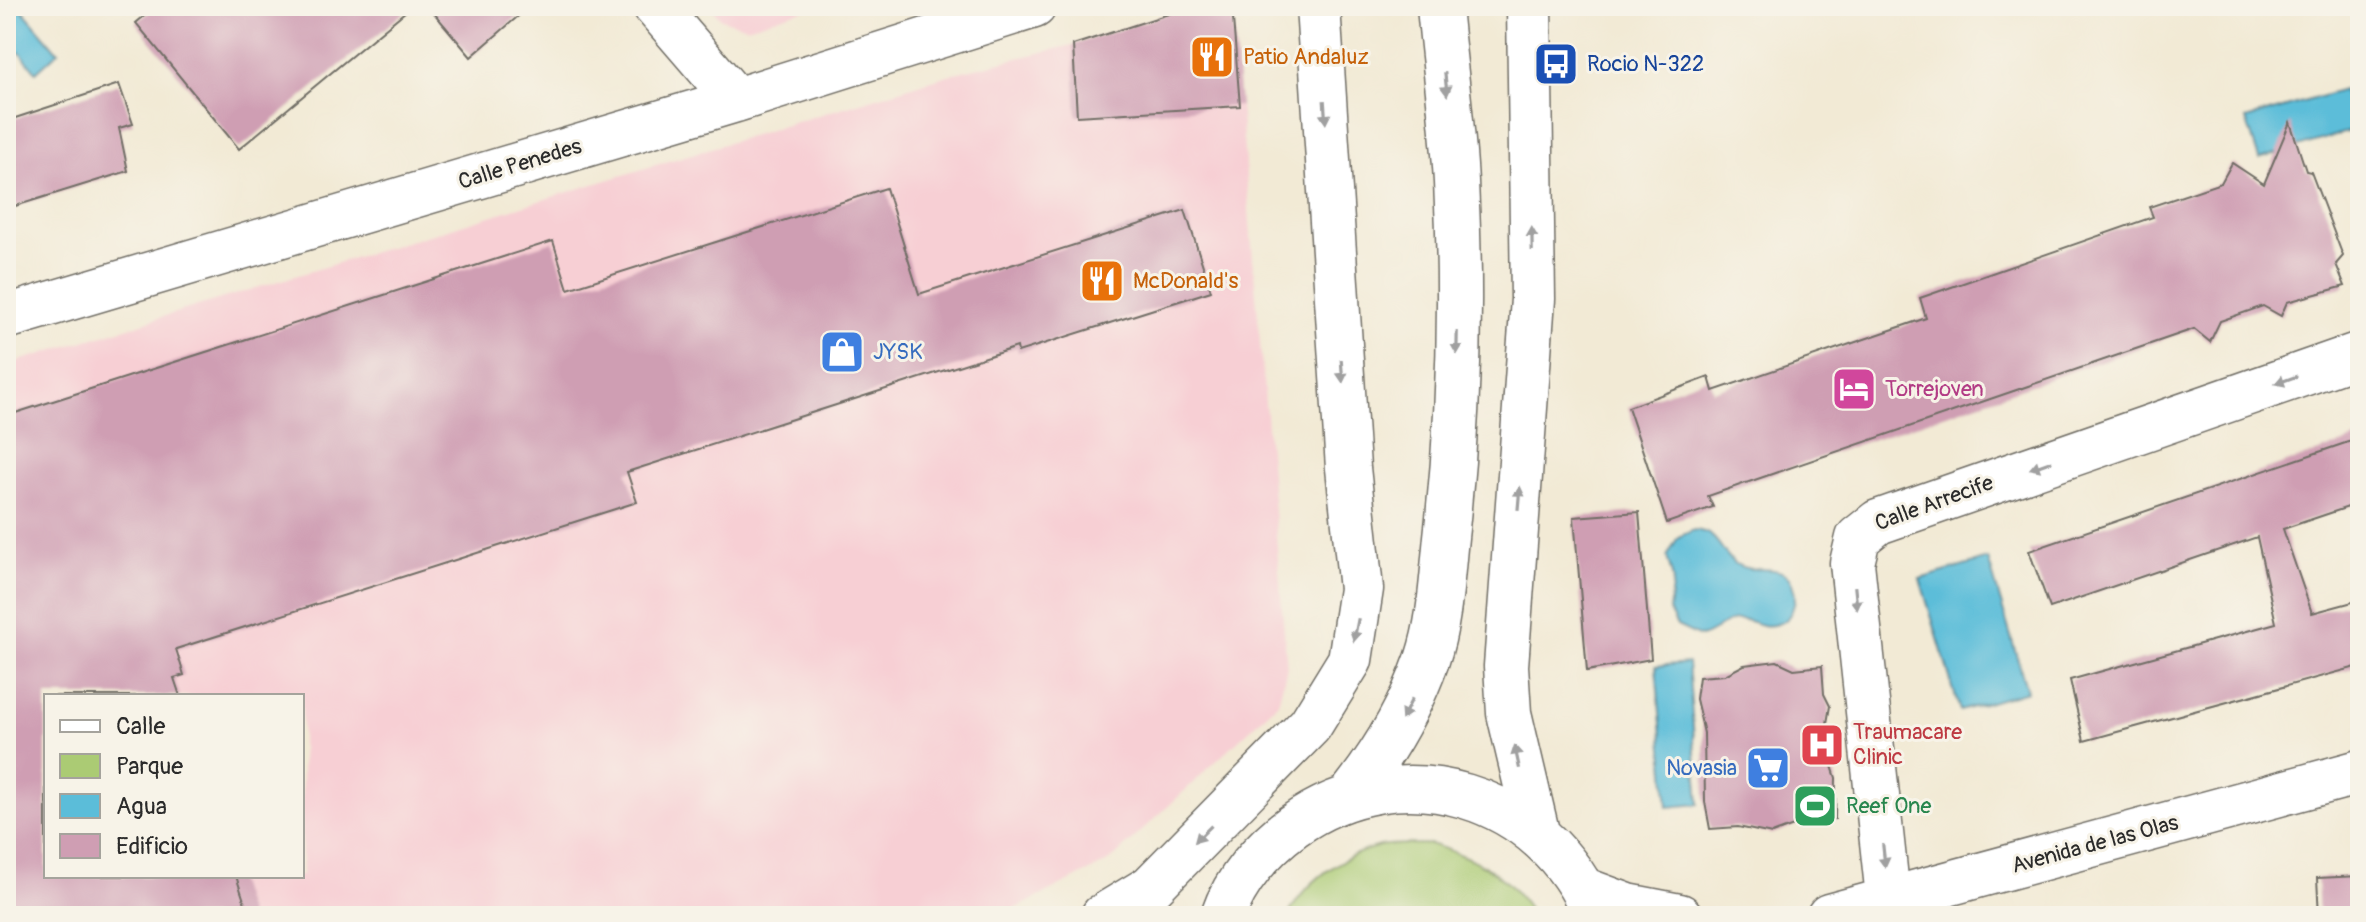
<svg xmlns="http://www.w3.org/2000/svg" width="2366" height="922" font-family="Pangolin,sans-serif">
	<rect width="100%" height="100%" fill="#f7f3e8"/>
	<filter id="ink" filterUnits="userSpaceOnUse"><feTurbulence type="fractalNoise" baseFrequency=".0125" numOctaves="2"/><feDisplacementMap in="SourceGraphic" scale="16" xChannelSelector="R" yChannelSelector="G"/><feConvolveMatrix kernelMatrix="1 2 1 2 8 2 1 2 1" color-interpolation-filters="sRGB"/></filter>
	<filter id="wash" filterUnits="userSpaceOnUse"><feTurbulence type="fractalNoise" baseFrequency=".006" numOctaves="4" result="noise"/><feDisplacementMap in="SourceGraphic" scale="32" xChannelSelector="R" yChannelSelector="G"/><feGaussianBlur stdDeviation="1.8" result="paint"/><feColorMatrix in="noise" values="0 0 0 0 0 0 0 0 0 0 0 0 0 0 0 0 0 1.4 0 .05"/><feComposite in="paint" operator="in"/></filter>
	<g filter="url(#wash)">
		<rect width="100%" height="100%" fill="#f2ead5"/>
		<path fill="#f7cfd4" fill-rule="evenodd" d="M710,6H816L747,27L721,19Z
			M1190,6H1232L1287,667L1278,703L1110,861L1001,916H6V365L955,73L1073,45ZM46,696H302V876H46Z"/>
		<path fill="#abcb74" stroke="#6b7b50" stroke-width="2" d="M1430,844C1478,859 1505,872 1534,916H1288C1305,882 1342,855 1380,846C1395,843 1414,845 1430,844Z"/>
		<path fill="#5bbdd9" stroke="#437482" stroke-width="2" d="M6,6H19L58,52L36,72L20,52L6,62Z
			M2343,90L2356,129L2259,159L2246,119Z
			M1694,530C1720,532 1718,551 1736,564C1756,577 1787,557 1794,590C1797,602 1793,611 1786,620C1760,634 1757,617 1735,620C1722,622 1714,634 1700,637L1677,626L1669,611L1673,579L1667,557L1678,537Z
			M1988,559L2027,691L1960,711L1920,579Z
			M1688,663L1699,804L1668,807L1656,666Z"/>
		<g id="blocks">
			<path fill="#cf9eb3" d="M156,6H412L239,149L136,23Z
				M428,6H530L471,57Z
				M1193,6H1232L1240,106L1077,116L1073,45Z
				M119,84L133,124L119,128L128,171L6,209V121Z
				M2290,122L2306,171L2311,172L2343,256L2336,264L2345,286L2287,302L2281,316L2263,306L2220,321L2210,342L2194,329L1708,496L1713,507L1667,523L1628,407L1709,377L1713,391L1926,318L1920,298L2153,217L2149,207L2221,183L2232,163L2264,184Z
				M886,188L919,294L1185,210L1211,291L1018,352L1017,347L627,472L637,502L176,649L184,675L174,678L180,696H46V876H236L249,916H6V416L553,241L568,289Z
				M2360,438V503L2283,529L2312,613L2360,600V666L2084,741L2070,680L2276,623L2257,537L2050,608L2029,551Z
				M1639,512L1651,659L1587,671L1574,517Z
				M1777,661L1794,669L1822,666L1824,694L1830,706L1826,729L1837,742L1828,754L1836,778L1835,819L1807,821L1772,834L1738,827L1710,829L1705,802L1704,733L1696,699L1699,677L1725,675L1744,665Z
				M2360,876V916H2319L2317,878Z"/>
		</g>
	</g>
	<g filter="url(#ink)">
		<use href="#blocks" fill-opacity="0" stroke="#716e66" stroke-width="2"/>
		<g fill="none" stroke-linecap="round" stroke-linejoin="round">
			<g stroke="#716e66" stroke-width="47">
				<path id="minor" d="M655,6L736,100
					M6,317L736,100L1034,6
					M1585,890L1628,906L1680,916
					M1103,916L1151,887L1310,725L1350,660L1361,589L1348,468L1318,6
					M1829,916L2360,772
					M1890,916L1852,563L1858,538L1878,522L2360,354"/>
			</g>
			<g stroke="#716e66" stroke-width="47">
				<path id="highway" d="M1529,6L1533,299L1506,666L1509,713L1537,832
					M1350,796C1383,754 1409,711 1427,660C1441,619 1442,571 1447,528C1459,414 1462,296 1456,182C1453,123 1444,64 1439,6
					M1223,916C1235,880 1263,848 1293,826C1401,749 1546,794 1595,916"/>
			</g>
			<use href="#minor" stroke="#fff" stroke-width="44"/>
			<use href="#highway" stroke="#fff" stroke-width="44"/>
		</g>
		<defs><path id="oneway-solid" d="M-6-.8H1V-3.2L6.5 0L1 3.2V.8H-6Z" transform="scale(2)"/></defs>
		<g fill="#a0a0a0">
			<use href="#oneway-solid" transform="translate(1446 84) rotate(84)"/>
			<use href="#oneway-solid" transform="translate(1325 112) rotate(86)"/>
			<use href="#oneway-solid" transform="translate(1532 239) rotate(-91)"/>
			<use href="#oneway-solid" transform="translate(1457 343) rotate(91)"/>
			<use href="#oneway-solid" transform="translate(1342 371) rotate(86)"/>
			<use href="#oneway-solid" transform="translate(2286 380) rotate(161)"/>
			<use href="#oneway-solid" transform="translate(2041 465) rotate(161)"/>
			<use href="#oneway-solid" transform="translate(1519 498) rotate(-85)"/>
			<use href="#oneway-solid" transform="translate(1856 598) rotate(84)"/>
			<use href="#oneway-solid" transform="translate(1356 630) rotate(101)"/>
			<use href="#oneway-solid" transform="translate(1407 709) rotate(116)"/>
			<use href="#oneway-solid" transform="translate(1517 757) rotate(-102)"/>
			<use href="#oneway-solid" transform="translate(1203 834) rotate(135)"/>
			<use href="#oneway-solid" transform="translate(1884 856) rotate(84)"/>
		</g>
	</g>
	<defs>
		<g id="restaurant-square" transform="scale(2.3)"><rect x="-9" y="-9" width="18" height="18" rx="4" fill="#e8710a" stroke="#f7f3e8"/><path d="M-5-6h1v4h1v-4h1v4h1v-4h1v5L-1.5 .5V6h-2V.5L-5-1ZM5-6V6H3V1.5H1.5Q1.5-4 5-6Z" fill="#fff"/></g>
		<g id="bus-square" transform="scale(2.3)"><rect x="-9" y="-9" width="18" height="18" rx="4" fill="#1a4fb4" stroke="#f7f3e8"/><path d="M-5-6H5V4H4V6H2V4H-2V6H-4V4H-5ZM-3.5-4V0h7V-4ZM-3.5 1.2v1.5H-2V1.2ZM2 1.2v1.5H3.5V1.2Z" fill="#fff"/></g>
		<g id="shop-square" transform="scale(2.3)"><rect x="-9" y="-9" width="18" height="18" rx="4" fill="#3f7fe0" stroke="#f7f3e8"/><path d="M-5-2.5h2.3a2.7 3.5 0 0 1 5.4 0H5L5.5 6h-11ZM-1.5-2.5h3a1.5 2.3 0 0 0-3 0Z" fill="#fff"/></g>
		<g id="hotel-square" transform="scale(2.3)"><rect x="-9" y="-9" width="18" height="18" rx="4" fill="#d1479c" stroke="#f7f3e8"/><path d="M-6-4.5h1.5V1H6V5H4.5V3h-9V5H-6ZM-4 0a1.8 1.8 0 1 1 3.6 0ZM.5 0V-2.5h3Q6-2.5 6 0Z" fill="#fff"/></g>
		<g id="hospital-square" transform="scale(2.3)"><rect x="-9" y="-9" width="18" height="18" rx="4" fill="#e0444e" stroke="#f7f3e8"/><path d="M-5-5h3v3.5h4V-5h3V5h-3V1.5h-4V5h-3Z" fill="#fff"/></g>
		<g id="supermarket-square" transform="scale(2.3)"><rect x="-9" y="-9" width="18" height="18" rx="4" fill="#3f7fe0" stroke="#f7f3e8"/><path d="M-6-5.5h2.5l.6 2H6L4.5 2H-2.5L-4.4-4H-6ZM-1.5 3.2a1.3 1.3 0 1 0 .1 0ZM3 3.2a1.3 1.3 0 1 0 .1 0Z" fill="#fff"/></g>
		<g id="stadium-square" transform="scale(2.3)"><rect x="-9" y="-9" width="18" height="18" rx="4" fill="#2e9e5b" stroke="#f7f3e8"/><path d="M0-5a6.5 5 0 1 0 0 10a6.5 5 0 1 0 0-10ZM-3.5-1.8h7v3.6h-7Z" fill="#fff"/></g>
	</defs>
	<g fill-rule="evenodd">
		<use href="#restaurant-square" x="1212" y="57"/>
		<use href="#bus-square" x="1556" y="64"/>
		<use href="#restaurant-square" x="1102" y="281"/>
		<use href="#shop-square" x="842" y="352"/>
		<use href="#hotel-square" x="1854" y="389"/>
		<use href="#hospital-square" x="1822" y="745"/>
		<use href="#supermarket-square" x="1768" y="768"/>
		<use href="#stadium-square" x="1815" y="806"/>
	</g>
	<g text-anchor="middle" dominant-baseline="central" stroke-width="6" stroke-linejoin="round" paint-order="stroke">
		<g font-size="22" fill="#c56008" stroke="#f7f3e8" text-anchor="start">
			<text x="1243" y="57">Patio Andaluz</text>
			<text x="1133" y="281">McDonald's</text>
		</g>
		<g font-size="22" fill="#164399" stroke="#f7f3e8" text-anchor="start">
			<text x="1587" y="64">Rocio N-322</text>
		</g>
		<g font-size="22" fill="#2b2b2b" stroke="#f7f3e8">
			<text transform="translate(520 164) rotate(-17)">Calle Penedes</text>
			<text transform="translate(1934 503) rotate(-20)">Calle Arrecife</text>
			<text transform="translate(2095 844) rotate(-15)">Avenida de las Olas</text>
		</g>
		<g font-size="22" fill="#366cbe" stroke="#f7f3e8" text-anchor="start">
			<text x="873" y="352">JYSK</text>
			<text x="1737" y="768" text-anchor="end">Novasia</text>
		</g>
		<g font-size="22" fill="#b23c85" stroke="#f7f3e8" text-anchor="start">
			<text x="1885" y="389">Torrejoven</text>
		</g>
		<g font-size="22" fill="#be3a42" stroke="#f7f3e8" text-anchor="start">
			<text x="1853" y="732">Traumacare<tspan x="1853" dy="25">Clinic</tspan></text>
		</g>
		<g font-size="22" fill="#27864d" stroke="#f7f3e8" text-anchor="start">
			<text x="1846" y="806">Reef One</text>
		</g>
	</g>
	<rect width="2366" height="922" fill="none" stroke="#f7f3e8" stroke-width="32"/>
	<rect x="44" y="694" width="260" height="184" fill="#f7f3e8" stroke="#a5a39c" stroke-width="2"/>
	<rect x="60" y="720" width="40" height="12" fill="#ffffff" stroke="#a5a39c" stroke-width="2"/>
	<text x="116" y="734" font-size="24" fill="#2b2b2b">Calle</text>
	<rect x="60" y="754" width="40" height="24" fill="#abcb74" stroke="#a5a39c" stroke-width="2"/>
	<text x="116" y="774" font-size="24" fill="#2b2b2b">Parque</text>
	<rect x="60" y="794" width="40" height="24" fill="#5bbdd9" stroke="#a5a39c" stroke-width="2"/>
	<text x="116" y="814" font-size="24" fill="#2b2b2b">Agua</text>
	<rect x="60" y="834" width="40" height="24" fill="#cf9eb3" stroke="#a5a39c" stroke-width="2"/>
	<text x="116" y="854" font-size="24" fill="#2b2b2b">Edificio</text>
</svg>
